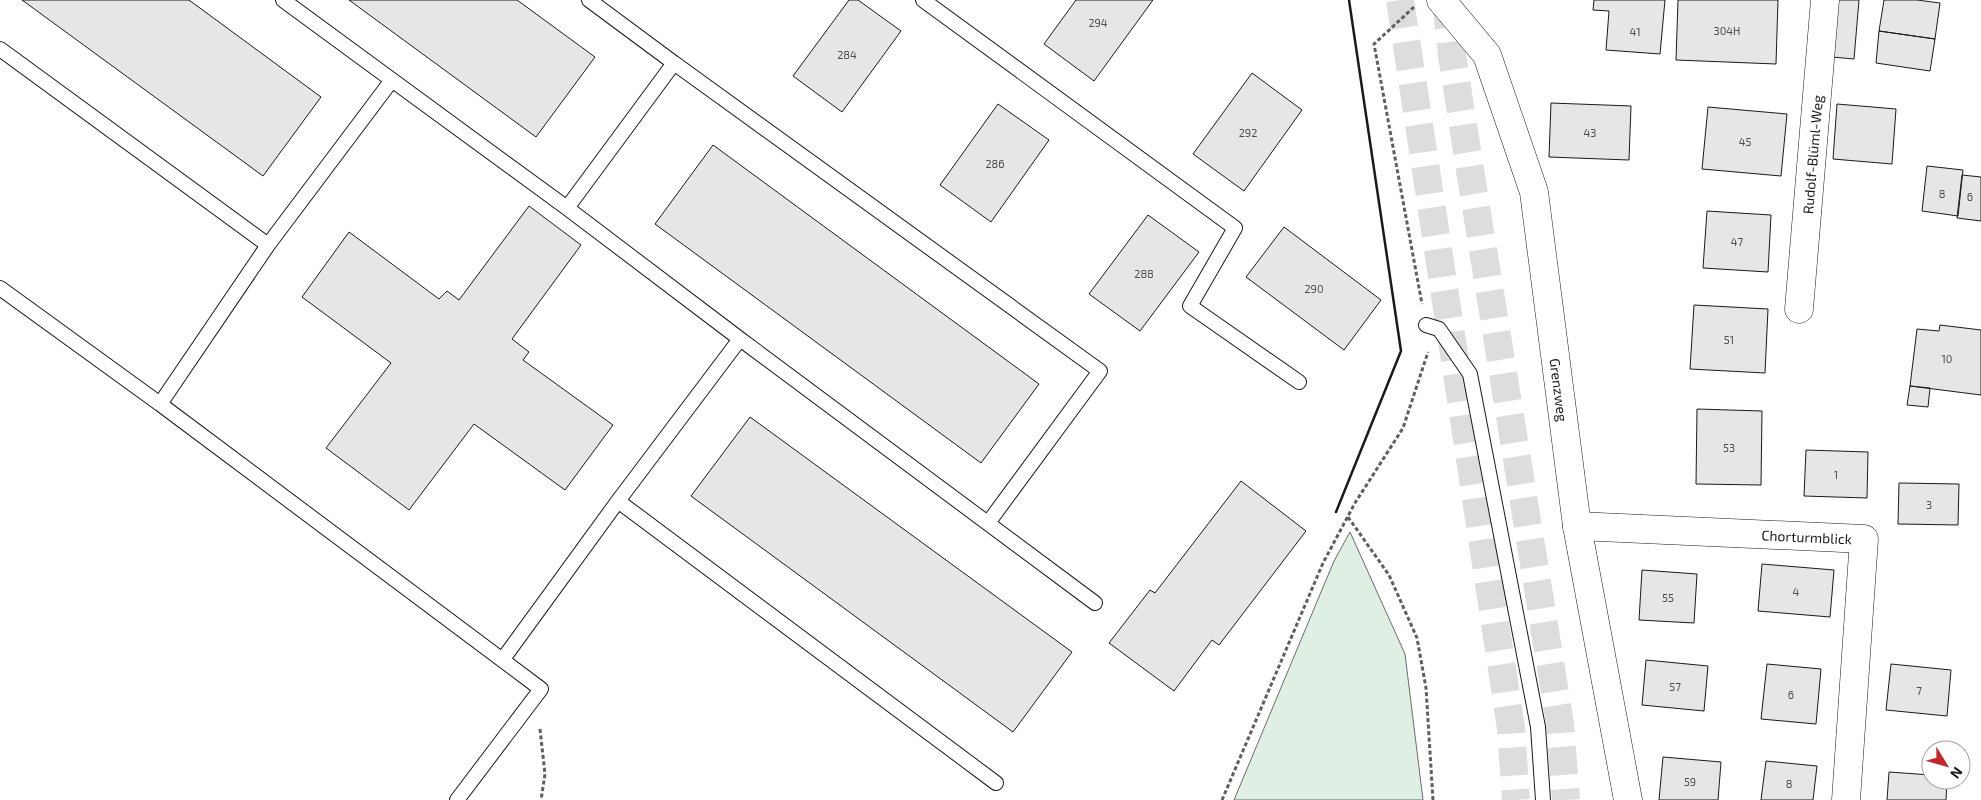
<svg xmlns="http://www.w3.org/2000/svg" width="1981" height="800" font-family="'Exo 2',sans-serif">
	<rect width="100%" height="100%" fill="#fff"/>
	<path fill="#e0efe3" stroke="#6a6a6a" d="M1350,532L1405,654L1423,800H1234L1334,561Z"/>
	<path fill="#e6e6e6" stroke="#1a1a1a" d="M22,0H189L321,97L263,176Z
		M349,0H517L595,57L536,137Z
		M849,0H858L901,31L842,112L793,76Z
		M1076,0H1153L1094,81L1044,44Z
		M1594,0H1665L1660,54L1606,50L1609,11L1593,10Z
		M1678,0H1778L1776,64L1676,60Z
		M1836,0H1859L1854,59L1832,57Z
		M1884,0H1917L1940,3L1935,39L1879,31Z
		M1879,31L1935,39L1930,71L1876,63Z
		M1252,73L1302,110L1244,191L1193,154Z
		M1551,103L1631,106L1629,160L1549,157Z
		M998,104L1049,140L991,222L940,185Z
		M1837,104L1896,109L1892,164L1833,159Z
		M1708,107L1787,114L1781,176L1702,169Z
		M713,145L1039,384L981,463L655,224Z
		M1927,166L1963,170L1958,216L1922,211Z
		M1962,175L1981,177V221L1957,218Z
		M529,206L581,245L512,339L529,352L523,360L613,425L565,490L474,424L409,510L326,448L391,363L302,297L349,232L439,299L447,291L459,300Z
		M1707,211L1771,215L1768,272L1703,268Z
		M1148,215L1199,252L1140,331L1089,294Z
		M1284,227L1381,300L1344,350L1246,277Z
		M1694,305L1768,309L1765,373L1690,369Z
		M1940,325L1981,330V395L1910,386L1917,329L1939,331Z
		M1910,386L1930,388L1928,407L1907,405Z
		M1697,409L1762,411L1761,485L1696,484Z
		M750,417L1072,652L1013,732L691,496Z
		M1806,450L1868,452L1867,498L1804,496Z
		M1241,481L1306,531L1219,645L1212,640L1174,691L1109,643L1150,590L1155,593Z
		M1899,483L1959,484L1958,525L1898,524Z
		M1762,564L1834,570L1830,617L1758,611Z
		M1642,570L1697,574L1694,623L1639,620Z
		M1646,660L1708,666L1704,711L1642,705Z
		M1767,664L1821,669L1816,724L1761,719Z
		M1891,664L1951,670L1947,716L1886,710Z
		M1663,757L1721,762L1718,800H1659Z
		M1766,761L1817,766L1813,800H1761Z
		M1889,772L1931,775V780H1947L1946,800H1887Z"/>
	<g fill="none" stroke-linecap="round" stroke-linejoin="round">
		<path stroke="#ddd" stroke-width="28" stroke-dasharray="28 14" stroke-linecap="butt" d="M1400,0L1511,728L1516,800
			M1446,0L1452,55L1471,176L1560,724L1566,800"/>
		<g stroke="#1a1a1a" stroke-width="16">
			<path id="lane" d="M283,0L392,80
				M923,0L1235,228L1190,306L1299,382
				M0,49L268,245L160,404L0,288
				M674,63L1100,371L988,523
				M567,208L674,63L589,0
				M268,245L392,80L567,208L740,339L618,501L503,659
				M1426,325L1439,329L1470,374L1538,727L1543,800
				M740,339L1095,603
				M160,404L541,689L457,800
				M618,501L996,783"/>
		</g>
		<g stroke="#1a1a1a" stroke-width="29">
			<g id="street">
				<path id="s1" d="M1441,0L1487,55L1534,192L1577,526L1628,800"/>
				<path id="s2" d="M1799,309L1825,0"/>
				<path id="s3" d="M1577,526L1864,539L1846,800"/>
			</g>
		</g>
		<path stroke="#5f5f5f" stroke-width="3" stroke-dasharray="4 2.5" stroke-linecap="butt" d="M1414,7L1374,44L1422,304
			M1348,517L1389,575L1417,638L1426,688L1433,800
			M540,729L545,774L541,800
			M1222,800L1323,563L1355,503L1403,428L1428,352"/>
		<use href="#lane" stroke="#fff" stroke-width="14"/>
		<use href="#street" stroke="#fff" stroke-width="28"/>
		<path stroke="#1a1a1a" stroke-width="2.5" d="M1336,512L1401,351L1349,0"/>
	</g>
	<g text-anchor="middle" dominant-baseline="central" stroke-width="4" stroke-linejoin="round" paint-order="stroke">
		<g font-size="11" fill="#4d4d4d">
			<text x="1098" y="22">294</text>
			<text x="1727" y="30">304H</text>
			<text x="1635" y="31">41</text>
			<text x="847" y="54">284</text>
			<text x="1248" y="132">292</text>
			<text x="1590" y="132">43</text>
			<text x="1745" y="141">45</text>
			<text x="995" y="163">286</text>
			<text x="1942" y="193">8</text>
			<text x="1970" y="196">6</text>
			<text x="1737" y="241">47</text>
			<text x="1144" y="273">288</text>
			<text x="1314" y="288">290</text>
			<text x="1729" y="339">51</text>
			<text x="1947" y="358">10</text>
			<text x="1729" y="447">53</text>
			<text x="1836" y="474">1</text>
			<text x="1929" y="504">3</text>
			<text x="1796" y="591">4</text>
			<text x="1668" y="597">55</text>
			<text x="1675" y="686">57</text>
			<text x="1919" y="690">7</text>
			<text x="1791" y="694">6</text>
			<text x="1690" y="781">59</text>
			<text x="1789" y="783">8</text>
		</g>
		<g font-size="14" fill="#1a1a1a" stroke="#fff">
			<text stroke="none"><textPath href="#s2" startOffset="155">Rudolf-Blüml-Weg</textPath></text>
			<text stroke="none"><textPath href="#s1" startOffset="416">Grenzweg</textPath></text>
			<text stroke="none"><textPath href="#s3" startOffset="230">Chorturmblick</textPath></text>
		</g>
	</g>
	<g transform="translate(1946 765) rotate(127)"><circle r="24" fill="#ffffff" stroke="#a3a3a3"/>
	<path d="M0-4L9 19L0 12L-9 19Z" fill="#c62828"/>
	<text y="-8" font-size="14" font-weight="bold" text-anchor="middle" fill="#1a1a1a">N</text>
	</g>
</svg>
